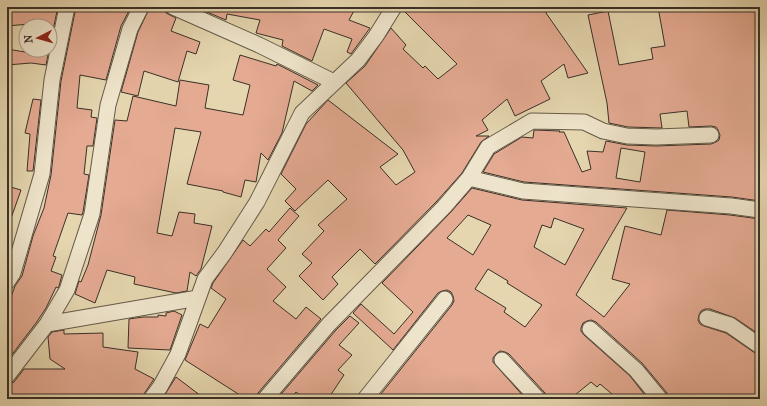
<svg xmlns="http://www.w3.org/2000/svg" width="767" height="406" font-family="'IM FELL French Canon',serif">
	<rect width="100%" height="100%" fill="#e5d6af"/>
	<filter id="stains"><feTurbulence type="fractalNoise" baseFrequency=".005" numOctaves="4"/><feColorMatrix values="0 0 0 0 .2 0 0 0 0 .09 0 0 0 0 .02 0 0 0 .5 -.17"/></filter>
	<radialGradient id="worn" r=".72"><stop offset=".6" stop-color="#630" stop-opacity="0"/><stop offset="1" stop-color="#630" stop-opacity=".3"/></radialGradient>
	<path fill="#e4aa92" stroke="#3a3027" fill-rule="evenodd" d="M7,7H25L57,11L50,45V26H41V23L7,26Z
		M76,7H131L121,26L106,80L80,75L77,108L92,110L91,117L97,118L93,146H87L84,174L89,175L83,212L82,215L68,213L53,256L56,257L51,271L62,275L59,286L58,288L56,287L46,308L36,323L7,361V308L15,286L22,276L33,236L44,208L51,175L61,81Z
		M150,7H164L166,13L176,18L171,31L200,42L196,54L187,51L178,82L144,71L138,96L121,92L138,32Z
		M195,7H356L349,20L370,28L351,54L347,52L352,39L324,29L312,61L282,46L283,40L256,33L260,20L227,14L226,20Z
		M403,7H550L546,13L588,73L568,78L564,64L541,81L550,99L515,116L507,99L482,120L488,130L476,136H489L481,142L462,173L437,201L375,264L360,249L332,277L338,284L323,300L299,276L312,263L302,254L324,231L318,225L347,199L328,180L295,211L285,201L296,189L281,174L306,124L328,100L398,154L380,167L396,185L415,172L403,150L346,83L365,66L391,28L406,45L403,49L423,68L425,66L438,79L457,64L402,9Z
		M658,7H754L760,28V55L757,56L760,78V201L732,197L524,182L483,172L494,154L522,137L533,138L534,130L560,131L559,132H564L582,172L591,169L587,151L603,152L606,141L627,145L656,146L711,144L716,142L719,140L720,135L718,130L716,127L711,126L689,127L687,111L660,114L662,128L628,127L609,123L607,103L588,15L608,11L619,65L653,59L651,48L665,46ZM621,148L645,152L640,182L616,178Z
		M7,49L25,52L49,50L46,65L31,63L7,65Z
		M240,55L276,66L277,64L318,85L312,91L294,81L282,133L268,160L261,153L256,182L245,180L241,197L223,192V191L187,184L201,132L175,128L157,233L172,236L179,212L195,214L194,223L212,226L201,269L196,276L190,272L187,291L176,293L134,284L135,277L107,270L95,303L75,294L79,281L81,282L88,265L101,215L115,120L127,121L133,96L176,106L180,80L209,85L205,108L243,115L250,85L233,80Z
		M33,99L41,100L33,171H27L30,134L25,133Z
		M7,186L21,190L9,224H7Z
		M472,188L522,200L627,208L576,295L604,317L630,284L612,279L625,226L661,235L667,210L730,215L760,219V335L735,318L710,309H705L701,311L699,315L698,320L700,324L704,326L726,333L755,353L760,355V399H669L667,393L642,363L596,322L591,320L587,321L583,323L581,328V331L584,335L630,376L648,399H618L600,384L597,387L591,382L570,399H547L545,393L509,354L505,352L500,351L496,354L493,358V362L525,398L523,399H377L452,305L454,301L453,296L451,292L447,290L442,291L438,293L393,350L353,313L361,304L394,334L413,312L382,283L450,213ZM468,215L491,225L473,255L447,238ZM554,218L584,229L565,265L534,247L542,225L551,228ZM488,269L508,281L507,283L542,305L525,327L504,312L506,308L475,289Z
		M290,208L299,216L278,240L286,248L267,269L286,287L273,301L296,319L306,307L321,319L258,393L256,399H246L185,360L200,324L208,328L226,299L211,288L213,283L243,240L250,246L266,229L269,232Z
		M174,311L182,315L170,350L128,348L129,319L143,317H158V315L166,316V313Z
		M350,316L359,323L339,345L352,355L338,370L344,375L328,399H305L296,392L290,399H277L336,330Z
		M64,330V334L103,333V347L138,352L135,369L154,379L144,394L142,399H7V385L14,382L24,369H65L50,359L48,337L52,332Z
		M176,377L205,399H162Z"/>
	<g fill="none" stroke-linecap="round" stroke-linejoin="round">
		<g stroke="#655a49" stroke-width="17">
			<path id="street" d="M173,7L259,45L334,82
				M469,178L523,191L731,206L760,210
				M7,282L13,273L42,174L52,80L67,7
				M707,318L730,325L760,346
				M47,324L198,298
				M590,329L636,370L660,399
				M502,360L538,399
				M7,376L47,324L67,290L92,214L108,105L130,29L141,7
				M151,399L160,387L178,354L205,279L225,252L257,202L302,113L358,60L376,36L394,7
				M265,399L329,324L444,207L469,178L488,147L532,121L584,122L603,131L627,136L656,137L711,135
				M365,399L445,299"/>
		</g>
		<use href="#street" stroke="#eee4cb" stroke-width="15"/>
	</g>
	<rect width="767" height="406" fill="none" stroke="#e5d6af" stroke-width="24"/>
	<rect x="8" y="8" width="751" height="390" fill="none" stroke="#3a3027" stroke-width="2"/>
	<rect x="12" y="12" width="743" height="382" fill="none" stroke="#3a3027"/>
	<g transform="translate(38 38) rotate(264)"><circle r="19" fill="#eee4cb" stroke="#a69c89"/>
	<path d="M0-3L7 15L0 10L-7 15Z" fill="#8f2418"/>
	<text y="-6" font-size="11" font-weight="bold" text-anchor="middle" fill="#3a3027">N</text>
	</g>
	<rect width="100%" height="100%" filter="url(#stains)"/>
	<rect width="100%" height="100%" fill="url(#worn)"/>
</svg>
